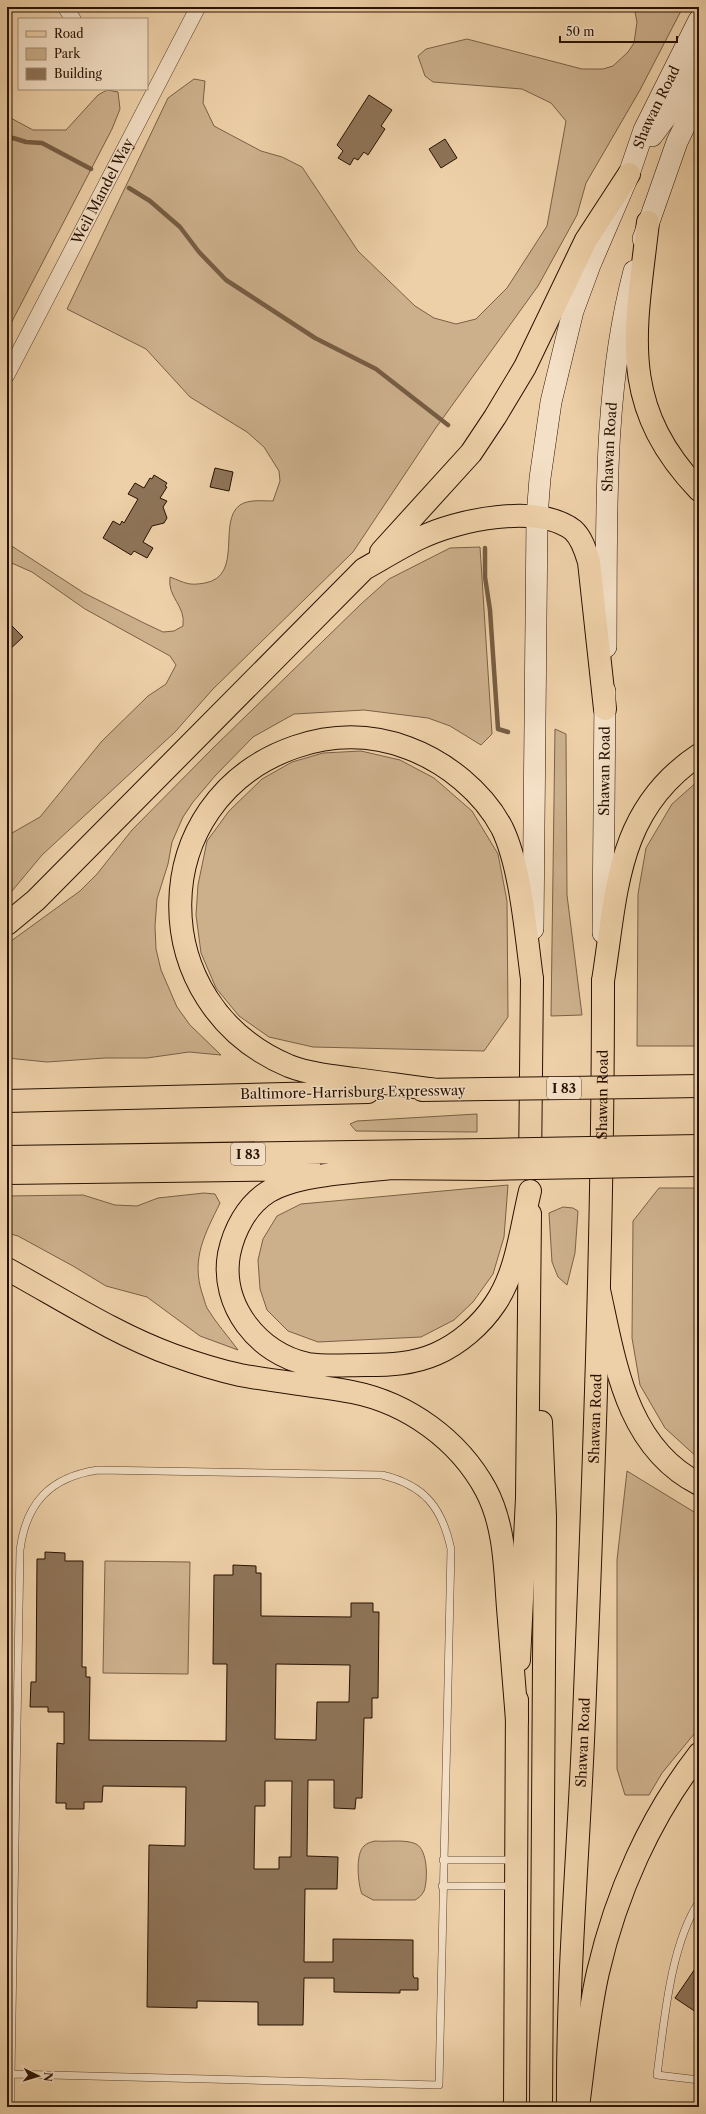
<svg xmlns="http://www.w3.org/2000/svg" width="706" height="2114" font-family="'Libre Caslon Text',serif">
	<rect width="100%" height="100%" fill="#eed0a8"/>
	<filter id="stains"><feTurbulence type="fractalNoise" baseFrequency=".005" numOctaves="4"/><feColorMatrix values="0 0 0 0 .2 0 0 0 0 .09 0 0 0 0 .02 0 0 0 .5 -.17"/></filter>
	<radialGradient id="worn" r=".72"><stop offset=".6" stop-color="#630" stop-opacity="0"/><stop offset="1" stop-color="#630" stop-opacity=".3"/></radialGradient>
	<path fill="#ccb08c" stroke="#7a6046" d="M632,7H683L640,90L586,183L577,215L538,286L435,429L353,552L213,689L175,732L42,855L7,897V833H12L40,817L102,741L148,696L166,684L176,665L170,656L85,609L32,572L7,561V543L84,593L144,623L163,632L174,631L183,626C186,605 167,598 170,577C186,583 188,586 205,583C244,576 217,521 240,505C249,499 263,501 273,501L280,481L279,471L264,447L247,432L190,397L146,349L67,309L168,98L194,79L205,81L203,103L214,126L261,151L282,157L302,167L358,251L415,306L434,318L456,324L476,319L507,288L547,226L566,121L551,103L522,89L433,82L425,76L418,56L426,49L467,39L582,69H603L613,66L628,52L634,43L637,22L635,12Z
		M107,90L118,92L120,109L112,129L7,331V116L33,130H66L98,95Z
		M480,547L492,734L481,745L450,726L428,718L364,710L294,714L253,737L215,776L193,802L183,817L172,842L168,864L157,899L155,926L156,949L161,970L177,1007L190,1025L221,1055L189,1052L147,1058H105L47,1062L7,1058V944L80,891L97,874L132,830L213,748L361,604L389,579L450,548Z
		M555,729L566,734L567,895L582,1015L551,1016Z
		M361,751L400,760L434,778L472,811L498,854L507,901L508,1017L484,1051L313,1047L269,1037L239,1016L216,988L201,953L196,915L198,885L207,841L229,811L262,779L292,762L323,753Z
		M699,780V1046H637L638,894L646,848L672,804Z
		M477,1114V1132L356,1131L350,1124L357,1121Z
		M508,1185L504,1237L493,1274L473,1302L454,1320L421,1337L318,1342L288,1331L267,1310L260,1289L258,1260L263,1239L277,1216L301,1204Z
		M659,1188H699V1459L665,1428L640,1385L632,1338L633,1221Z
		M204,1193L215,1194L220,1203C205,1234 191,1258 202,1293C204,1298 205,1304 207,1308C216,1323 228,1336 238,1350L200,1336L147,1297L106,1286L73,1266L18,1236L7,1233V1196L83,1195L115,1205L137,1206L158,1198Z
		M563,1207L573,1208L578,1211L575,1253L567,1285L558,1277L552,1262L549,1213Z
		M627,1471L699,1515V1728L662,1773L649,1795H625L617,1769V1560Z
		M105,1561L190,1562L188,1674L103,1673Z
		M375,1841C387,1842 406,1839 416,1844C428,1850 428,1880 424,1891C422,1895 419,1898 415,1900H373L362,1894C358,1885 355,1854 364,1846C367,1843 371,1842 375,1841Z"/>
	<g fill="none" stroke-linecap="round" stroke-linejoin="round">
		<path stroke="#765d43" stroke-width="4.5" d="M7,139L13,138L26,142L42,143L91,169
			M129,188L150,201L180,227L199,252L226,280L315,338L376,369L448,425
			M485,548V577L490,610L498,729L508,732"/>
	</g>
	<path fill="#8e7458" stroke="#271101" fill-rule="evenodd" d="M369,95L392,110L381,126L385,129L368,155L364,152L358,160L354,158L350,165L338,158L343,151L337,145Z
		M445,139L457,158L441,168L429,149Z
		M215,468L233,472L229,491L210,487Z
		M154,475L167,483L165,486L167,487L160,498L167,501L163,507L167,518L164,523L152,526L143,542L153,548L147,558L134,551L131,555L103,538L113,521L120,525L122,521L124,523L138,499L128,494L135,483L144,488L150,478L152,479Z
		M7,621L23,637L7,652Z
		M45,1552L65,1553V1561H83L82,1667H86V1677H90L89,1740L226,1741L227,1664H213L214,1575H233V1565L256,1566V1573H261V1616L351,1617V1603H373V1612H379L378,1698H372V1718H364L362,1798H356L355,1809L334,1808V1780H308L307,1856L338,1857L337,1889H305L304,1962H333V1939L413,1940V1975L414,1978H418V1990H400V1993L334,1992V1978H304L303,2025H258V2002L197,2001V2008L147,2007L149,1845L185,1846L186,1787L103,1786L102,1802H84V1809H66V1803H56L57,1743L64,1744V1712H48V1707H30L31,1682H36L37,1559H45ZM276,1664L350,1665L349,1702H317L316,1740L275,1739ZM265,1781H292L291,1857H279V1869H254L255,1806H265Z
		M699,1963V2014L675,1998Z"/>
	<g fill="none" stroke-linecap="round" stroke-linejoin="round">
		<g stroke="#59412b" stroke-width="8">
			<path id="service" d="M443,1860H514
				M442,1886H514
				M699,1902C670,1945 664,2024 657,2075L699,2080
				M11,2107V2074L20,1550C26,1503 50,1477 98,1470L382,1475C424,1485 442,1507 451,1549L439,2085L11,2074"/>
		</g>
		<g stroke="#59412b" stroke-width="16">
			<g id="minor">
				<path d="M65,7L73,19"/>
				<path id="s1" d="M7,375L198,7"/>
			</g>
		</g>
		<g stroke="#271101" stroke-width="22">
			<g id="secondary">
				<path d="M652,136L682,96L699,55"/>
				<path d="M643,239L677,142L699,96"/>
				<path id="s2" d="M606,647C607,522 602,393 634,271"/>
				<path id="s3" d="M533,929L537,517L540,478L551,402L573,311L590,265L629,174L644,130L699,20"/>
				<path id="s4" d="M603,933L605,691"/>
			</g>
		</g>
		<g stroke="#271101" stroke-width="24">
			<g id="primary">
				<path d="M530,1168L532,979"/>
				<path d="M519,1660L527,1498L530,1214"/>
				<path d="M515,2107L517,1700"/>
				<path d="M541,2107L545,1516L541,1422"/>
				<path id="s5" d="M568,2107C567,1977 579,1847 584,1717C594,1472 603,1227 603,981"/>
			</g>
		</g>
		<g stroke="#271101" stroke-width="24">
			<path id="motorway" d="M648,222C636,330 616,403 699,490
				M381,552L471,453L495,417L525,367L586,240L629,174
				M7,924L36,900L364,569C382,559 401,547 420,538C457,520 537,503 573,530C582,538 586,552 589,562L605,709
				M603,981C617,892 616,810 699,755
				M640,1087L699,1086
				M422,1090L487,1089
				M436,1090C409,1086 382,1083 355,1079C332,1076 310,1074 289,1066C143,1005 143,800 295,747C333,734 371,734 408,748C446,762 483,792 502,828C521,867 526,935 532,979
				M7,1101L368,1092
				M643,1147L699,1146
				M7,1157L488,1150
				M643,1166L699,1165
				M376,1168L488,1169
				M391,1168C357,1172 296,1174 268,1192C247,1205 234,1230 229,1254C220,1305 258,1354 308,1364C327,1367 346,1365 366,1365C390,1365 413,1364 436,1354C459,1344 481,1325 495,1304C517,1272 521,1228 530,1191
				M7,1173L310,1169
				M7,1269C60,1298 117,1335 173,1355C195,1363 217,1370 240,1375C277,1382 315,1385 352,1392C408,1403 459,1440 486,1490C505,1526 505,1569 508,1608C511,1645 514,1683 517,1720
				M599,1290C615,1362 626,1447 699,1484
				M578,2107C584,2062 588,2016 598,1972C616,1894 650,1817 699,1754"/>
		</g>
		<use href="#service" stroke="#f4e0c6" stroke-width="7"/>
		<use href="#minor" stroke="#f4e0c6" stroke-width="15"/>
		<use href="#secondary" stroke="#f4e0c6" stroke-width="21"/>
		<use href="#primary" stroke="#eed0a8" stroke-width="22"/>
		<use href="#motorway" stroke="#eed0a8" stroke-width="22"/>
		<g stroke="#271101" stroke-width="24" stroke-linecap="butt">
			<path id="motorway-bridge" d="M487,1089L640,1087
				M488,1150L643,1147
				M488,1169L643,1166"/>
		</g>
		<use href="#motorway-bridge" stroke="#eed0a8" stroke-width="22"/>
	</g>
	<g text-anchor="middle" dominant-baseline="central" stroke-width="3" stroke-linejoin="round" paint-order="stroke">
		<g fill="#f4e0c6" stroke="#644f3c" stroke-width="1">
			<rect x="547" y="1077" width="34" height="22" rx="3"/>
			<rect x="231" y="1143" width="34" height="22" rx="3"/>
		</g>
		<g font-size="13" font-weight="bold" fill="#271101">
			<text x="564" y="1088">I 83</text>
			<text x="248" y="1154">I 83</text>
		</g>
		<g font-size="14" fill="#271101" stroke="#f4e0c6">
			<text stroke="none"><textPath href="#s3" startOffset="842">Shawan Road</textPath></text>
			<text stroke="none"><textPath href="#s1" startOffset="207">Weil Mandel Way</textPath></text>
			<text stroke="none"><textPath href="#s2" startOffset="200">Shawan Road</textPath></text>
			<text stroke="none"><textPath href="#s4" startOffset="162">Shawan Road</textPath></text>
			<text transform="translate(353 1092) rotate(-1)">Baltimore-Harrisburg Expressway</text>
			<text stroke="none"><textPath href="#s5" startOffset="1013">Shawan Road</textPath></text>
			<text stroke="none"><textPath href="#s5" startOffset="689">Shawan Road</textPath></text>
			<text stroke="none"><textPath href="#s5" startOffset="365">Shawan Road</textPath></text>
		</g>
	</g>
	<rect width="706" height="2114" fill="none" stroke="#eed0a8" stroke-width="24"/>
	<rect x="8" y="8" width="690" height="2098" fill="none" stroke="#271101" stroke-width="2"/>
	<rect x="12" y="12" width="682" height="2090" fill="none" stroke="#271101"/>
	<rect x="18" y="18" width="130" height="72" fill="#f4e0c6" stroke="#a28d77"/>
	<rect x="26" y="31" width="20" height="6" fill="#eed0a8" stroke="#a28d77"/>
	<text x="54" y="38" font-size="12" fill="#271101">Road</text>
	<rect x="26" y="48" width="20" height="12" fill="#ccb08c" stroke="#a28d77"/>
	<text x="54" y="58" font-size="12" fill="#271101">Park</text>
	<rect x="26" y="68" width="20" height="12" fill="#8e7458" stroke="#a28d77"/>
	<text x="54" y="78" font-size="12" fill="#271101">Building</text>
	<g transform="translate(38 2076) rotate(95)" stroke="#f4e0c6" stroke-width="3" paint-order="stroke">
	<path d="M0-3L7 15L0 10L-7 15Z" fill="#271101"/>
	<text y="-6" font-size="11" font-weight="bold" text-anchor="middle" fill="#271101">N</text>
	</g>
	<path d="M560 36v6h117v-6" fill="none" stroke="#271101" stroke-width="2"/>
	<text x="566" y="36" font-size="12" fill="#271101" stroke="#f4e0c6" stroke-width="3" paint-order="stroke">50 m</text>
	<rect width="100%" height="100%" filter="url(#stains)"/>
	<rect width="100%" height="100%" fill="url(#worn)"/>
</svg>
